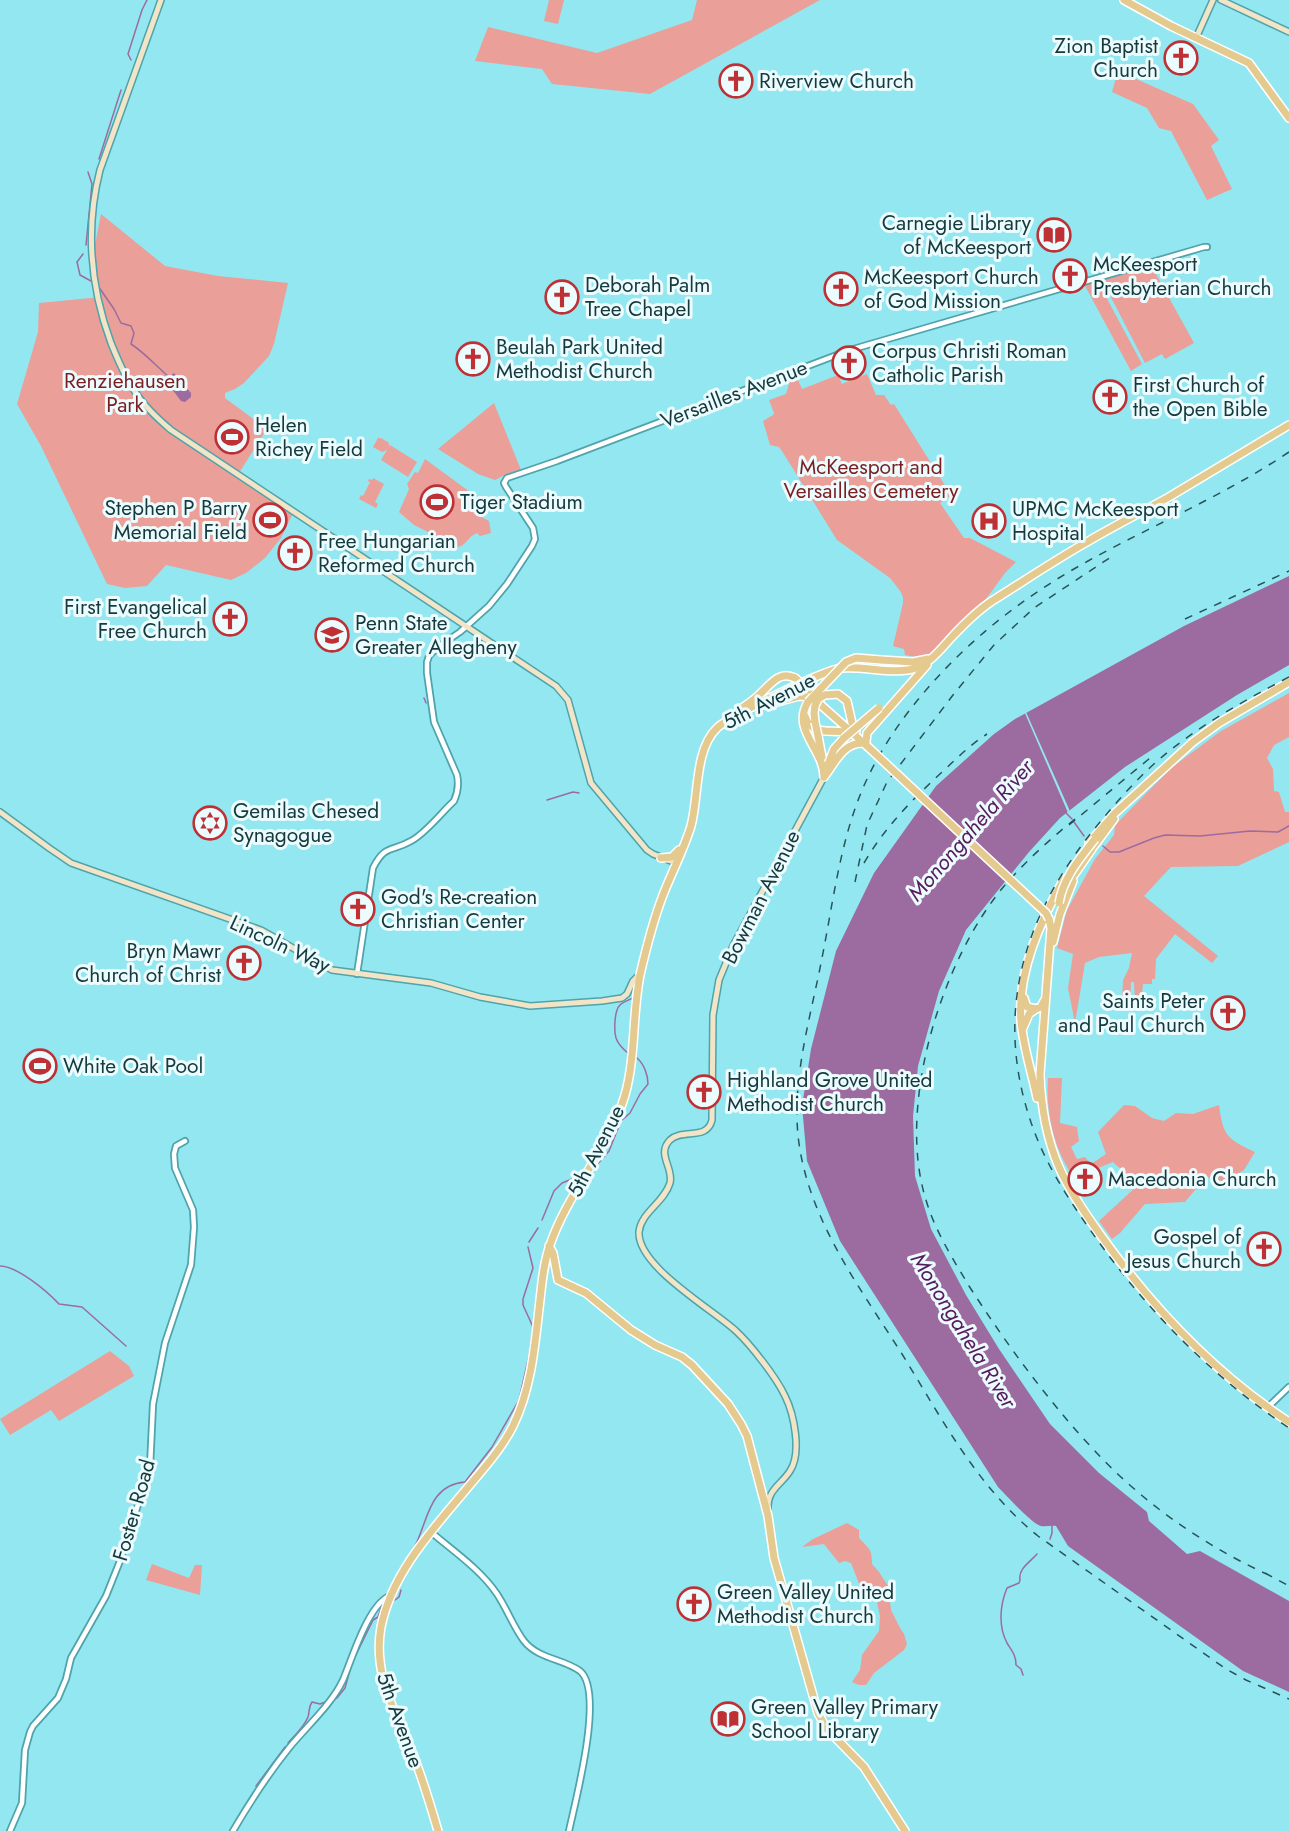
<svg xmlns="http://www.w3.org/2000/svg" width="1289" height="1831" font-family="Jost,sans-serif">
	<rect width="100%" height="100%" fill="#93e7f0"/>
	<path fill="#ea9f99" d="M549,0H564L558,24L544,21Z
		M697,0H820L650,94L552,84L542,69L475,61L488,27L597,53L692,20Z
		M1118,71L1193,104L1219,140L1211,146L1232,189L1207,200L1171,131L1159,128L1147,108L1112,92Z
		M101,214L165,266L218,276L288,283L274,344L269,356L244,383L235,389L225,393V398L267,429L237,476L293,513L281,538L265,558L246,573L231,580L166,565L147,586L125,588L107,584L41,446L17,404L38,332L39,303L101,297L93,255Z
		M1151,265L1194,343L1165,359L1162,354L1145,363L1102,280Z
		M1097,280L1142,364L1131,371L1084,284Z
		M867,374L876,395H884L891,405L894,404L951,495L940,503L964,538H970L1016,562L1005,573L978,610L932,656L921,658L905,655L904,649L893,646L903,603V598L901,592L890,578L837,540L782,451L779,447L770,445L763,421L773,415L774,413L769,400L786,394L789,384L787,378L796,375L802,389L838,375L842,384Z
		M494,403L521,470L507,474L495,480L478,474L438,449Z
		M378,438H381L389,443V447L390,445L417,462L408,477L381,460L387,450L382,452L373,447Z
		M425,459L474,495L467,509L489,521L491,533L480,536L477,533C467,537 467,545 458,547L414,525L399,512L409,489L407,484L415,472L418,473Z
		M373,478L384,484L375,502L378,504L376,508L359,499L361,495L363,496L370,482L368,481L369,479L372,480Z
		M1289,693V737L1274,745L1267,758L1273,769L1274,791L1279,792L1285,812H1289V842L1238,866L1171,867L1144,896L1218,956L1212,963L1175,934L1156,959L1155,979H1152V984H1143L1141,1002H1135L1134,982H1131L1130,1002L1122,1001L1123,980L1129,968L1132,953L1099,957L1085,963L1075,1023L1068,988L1073,954L1057,948L1067,910L1095,859L1114,835L1115,825L1171,768L1221,731Z
		M1048,1078H1062L1060,1123L1077,1127L1079,1141L1071,1147L1077,1159L1085,1157L1091,1164L1106,1154L1098,1132L1124,1105L1135,1106L1152,1118L1164,1121L1176,1113L1193,1114L1219,1105C1223,1136 1227,1139 1255,1152L1244,1170L1225,1182L1206,1177L1185,1202L1145,1204L1120,1233L1112,1239L1099,1221L1138,1185L1113,1162L1074,1178C1053,1147 1046,1114 1048,1078Z
		M110,1351L129,1366L134,1376L59,1421L51,1410L10,1435L0,1419Z
		M847,1523L859,1530V1538C869,1549 872,1548 872,1564L879,1572L888,1586L891,1610L900,1628L904,1634L907,1644L904,1650L874,1673L866,1685H859L852,1682L860,1670L862,1655L879,1631L880,1616L877,1602L873,1595L863,1594L851,1563L845,1561L839,1563L824,1544L802,1547L813,1539Z
		M152,1564L189,1578L195,1565H202L200,1595L146,1580Z"/>
	<path fill="#9c6ca0" d="M174,373L191,393V397L185,402L181,401L165,380Z
		M1289,576V665L1237,695L1125,767L1060,818L1029,852L966,930L939,991L918,1066L913,1116L915,1176L931,1229L966,1295L999,1349L1050,1424L1099,1473L1147,1512L1149,1521L1187,1554L1200,1551L1289,1601V1692L1243,1671L1068,1546L1056,1526C1051,1525 1046,1527 1041,1526C1032,1524 1005,1494 998,1487L840,1241L807,1161L802,1106L811,1049L836,951L874,873L936,786L994,734L1015,719L1184,626Z"/>
	<path fill="#93e7f0" d="M1061,690L1026,712L1069,809L1070,814L1069,815L1024,711Z"/>
	<g fill="none" stroke-linecap="round" stroke-linejoin="round">
		<path stroke="#9c6ca0" stroke-width="1.5" d="M131,60L128,54L142,10L147,0
			M99,159L121,90
			M86,245L92,184L88,172
			M83,254L77,262L80,275L91,281
			M98,286L114,309L121,323L131,326L134,333L131,344C145,353 156,366 169,377
			M424,698L426,703
			M547,800L573,792L579,793
			M1066,813L1072,819
			M1074,822L1084,836
			M1103,846L1110,852H1119L1154,838L1165,835L1200,836L1250,831L1278,832L1289,826
			M629,1054C624,1050 618,1044 616,1038C614,1031 614,1011 620,1005C623,1002 629,1000 633,998
			M595,1167L609,1151L621,1121L630,1113L640,1094L648,1084C648,1075 644,1064 637,1058
			M542,1220L554,1191L562,1183L582,1175
			M529,1242L538,1228
			M0,1266C17,1266 47,1291 59,1304L82,1307L126,1346
			M1050,1539L1052,1533V1525
			M413,1550C428,1524 427,1485 465,1482L492,1447L519,1400L529,1356L533,1327L523,1305V1299L533,1268L528,1247
			M395,1600L399,1597L401,1590
			M1023,1675L1021,1669L1016,1665C1016,1655 1012,1651 1007,1643C998,1626 1000,1605 1007,1588L1019,1583L1020,1580C1018,1569 1029,1563 1037,1554
			M332,1700L337,1698L345,1688L352,1663L373,1620L378,1617L381,1608L384,1604
			M288,1743C295,1735 304,1727 308,1717C310,1711 308,1708 312,1702L320,1704L328,1701
			M256,1786L285,1747"/>
		<g stroke="#4fa3ab" stroke-width="8">
			<path id="tertiary" d="M357,974L373,868C385,844 392,852 411,841C426,833 441,813 454,801C458,792 459,784 457,775L434,722L427,673V662L429,656L438,647L460,632L489,606L507,584L532,546L535,539L533,528L506,487L504,483L507,478L557,461L850,350L1204,247H1207
				M1268,1407L1289,1387
				M431,1532C453,1551 480,1569 497,1594C507,1609 514,1628 524,1641C538,1659 564,1659 580,1671C605,1692 575,1802 569,1831
				M10,1831L22,1803L25,1750L30,1732L33,1726L58,1698L66,1679L71,1658L106,1596L120,1561L150,1467L153,1404L165,1343L191,1265L194,1227L193,1210L175,1168L174,1154L176,1146L185,1141
				M233,1831C250,1802 268,1774 289,1748C306,1727 332,1704 343,1680C352,1659 369,1601 392,1595"/>
		</g>
		<g stroke="#4fa3ab" stroke-width="8">
			<path id="secondary" d="M161,0L100,170C85,229 90,286 111,343C118,360 125,378 136,393C145,407 158,419 171,430L556,686L568,700L591,783L647,850L653,854L676,863
				M1221,0L1289,32
				M1196,38L1213,0
				M0,812L49,848L71,863L261,930L332,970L431,983L480,997L530,1006L602,1001L622,998L627,994L633,981L641,973
				M768,1509C767,1490 781,1485 790,1471C802,1453 794,1414 785,1396C776,1377 751,1345 736,1331C712,1309 637,1266 639,1232C641,1212 664,1203 670,1183C674,1168 656,1154 670,1140C683,1128 707,1141 712,1120L713,1015L719,980L733,946L824,777"/>
		</g>
		<g stroke="#fff" stroke-width="10">
			<path id="primary" d="M1124,0L1171,26L1249,63L1289,118
				M881,660L913,662L928,659
				M825,695L838,694L847,701L852,723L856,731
				M808,702C791,730 824,749 824,777
				M766,705L799,696L812,697L867,746
				M815,706L814,713L815,722
				M739,710C746,705 753,701 759,695C770,685 779,670 795,678
				M805,716C812,739 835,727 852,734
				M818,736L822,757
				M866,742L867,733L927,665
				M825,772L834,749L844,738
				M824,777C835,763 843,742 864,743
				M1089,843L1115,813L1193,742L1219,723L1289,682
				M1094,846L1114,819
				M661,858L672,857L679,850
				M1067,885L1092,849
				M1049,919L1051,928L1040,1074C1041,1107 1046,1137 1059,1167C1070,1192 1086,1215 1102,1237C1153,1308 1216,1374 1289,1422
				M1053,942L1060,914L1073,881
				M1024,998L1027,1007L1036,1009L1041,1007L1044,1001
				M1023,1028L1029,1014L1036,1009
				M1037,1098C1032,1073 1023,1046 1021,1021C1017,972 1041,920 1064,879
				M549,1246L553,1253L558,1280L586,1293L631,1330L655,1345L682,1357L692,1365L728,1404L741,1424L747,1436L768,1516L774,1558L818,1713L826,1728L864,1767L905,1831
				M438,1831C431,1807 424,1783 415,1760C398,1716 372,1677 381,1627C392,1572 434,1528 469,1486C485,1467 502,1448 513,1426C532,1387 535,1343 540,1300C542,1281 544,1262 550,1245C568,1192 609,1149 625,1095C636,1056 632,1015 640,975C646,949 653,921 663,895C672,872 684,849 691,826C699,797 694,750 717,728C730,716 824,670 842,668C863,666 897,675 916,668C930,663 941,649 951,638C964,624 977,611 992,601C1024,581 1055,560 1087,542C1114,526 1142,512 1169,497C1209,473 1249,449 1289,425"/>
		</g>
		<use href="#tertiary" stroke="#fff" stroke-width="4.5"/>
		<use href="#secondary" stroke="#f2e5c7" stroke-width="5"/>
		<use href="#primary" stroke="#e5ca8f" stroke-width="7"/>
		<path stroke="#285458" stroke-width="1.5" stroke-dasharray="8 8" stroke-linecap="butt" d="M1289,452C1225,495 1155,524 1088,561C1037,589 989,624 949,665C917,698 888,735 868,777C841,833 834,898 822,958C810,1021 789,1086 800,1150C813,1226 862,1291 902,1354C942,1419 978,1488 1038,1536L1226,1669L1246,1680L1289,1699
			M1185,619L1289,571
			M1289,677C1249,698 1209,720 1173,748C1146,769 1123,794 1101,821C1025,911 991,1012 1033,1128C1048,1170 1075,1209 1101,1245C1152,1316 1217,1380 1289,1428
			M1075,819C1050,839 1026,861 1005,885C942,959 896,1105 926,1200C935,1231 953,1259 969,1286C991,1320 1013,1352 1038,1384C1056,1407 1074,1429 1094,1450C1144,1504 1206,1547 1273,1577
			M1069,825L1150,758
			M864,863C885,827 911,801 941,773C956,759 970,745 987,734
			M855,882L867,825L887,782L953,695L994,645L1034,608L1114,555
			M1265,1573L1289,1586"/>
		<g stroke="#fff" stroke-width="10" stroke-linecap="butt">
			<path id="primary-bridge" d="M795,678L809,690
				M808,702L846,662L856,658L881,660
				M815,706L818,699L825,695
				M815,722L818,736
				M844,738L879,708
				M867,746L1046,913L1049,919
				M1059,903C1063,878 1080,858 1095,839"/>
		</g>
		<use href="#primary-bridge" stroke="#e5ca8f" stroke-width="7"/>
	</g>
	<defs>
		<g id="church-ring" transform="scale(1.725)"><circle r="9.5" fill="#ecfbfd" stroke="#bf3034" stroke-width="1.5"/><path d="M-1.2-6h2.4v3.5h3.3v2.4h-3.3V6h-2.4V-.1h-3.3v-2.4h3.3Z" fill="#bf3034"/></g>
		<g id="library-ring" transform="scale(1.725)"><circle r="9.5" fill="#ecfbfd" stroke="#bf3034" stroke-width="1.5"/><path d="M-6-4Q-3-5.5-.7-3.5V5Q-3 3-6 4ZM6-4Q3-5.5 .7-3.5V5Q3 3 6 4Z" fill="#bf3034"/></g>
		<g id="stadium-ring" transform="scale(1.725)"><circle r="9.5" fill="#ecfbfd" stroke="#bf3034" stroke-width="1.5"/><path d="M0-5a6.5 5 0 1 0 0 10a6.5 5 0 1 0 0-10ZM-3.5-1.8h7v3.6h-7Z" fill="#bf3034"/></g>
		<g id="hospital-ring" transform="scale(1.725)"><circle r="9.5" fill="#ecfbfd" stroke="#bf3034" stroke-width="1.5"/><path d="M-5-5h3v3.5h4V-5h3V5h-3V1.5h-4V5h-3Z" fill="#bf3034"/></g>
		<g id="university-ring" transform="scale(1.725)"><circle r="9.5" fill="#ecfbfd" stroke="#bf3034" stroke-width="1.5"/><path d="M0-5L7-2L0 1L-7-2ZM-4 1L0 2.5L4 1V4Q0 6-4 4Z" fill="#bf3034"/></g>
		<g id="synagogue-ring" transform="scale(1.725)"><circle r="9.5" fill="#ecfbfd" stroke="#bf3034" stroke-width="1.5"/><path d="M0-6.5L5.6 3.2H-5.6ZM0 6.5L5.6-3.2H-5.6Z" fill="#bf3034"/></g>
	</defs>
	<g fill-rule="evenodd">
		<use href="#church-ring" x="1181" y="58"/>
		<use href="#church-ring" x="736" y="81"/>
		<use href="#library-ring" x="1054" y="235"/>
		<use href="#church-ring" x="1070" y="276"/>
		<use href="#church-ring" x="841" y="289"/>
		<use href="#church-ring" x="562" y="297"/>
		<use href="#church-ring" x="473" y="359"/>
		<use href="#church-ring" x="849" y="363"/>
		<use href="#church-ring" x="1110" y="397"/>
		<use href="#stadium-ring" x="232" y="437"/>
		<use href="#stadium-ring" x="437" y="502"/>
		<use href="#stadium-ring" x="270" y="520"/>
		<use href="#hospital-ring" x="989" y="521"/>
		<use href="#church-ring" x="295" y="553"/>
		<use href="#church-ring" x="230" y="619"/>
		<use href="#university-ring" x="332" y="635"/>
		<use href="#synagogue-ring" x="210" y="823"/>
		<use href="#church-ring" x="358" y="909"/>
		<use href="#church-ring" x="244" y="963"/>
		<use href="#church-ring" x="1228" y="1013"/>
		<use href="#stadium-ring" x="40" y="1066"/>
		<use href="#church-ring" x="704" y="1092"/>
		<use href="#church-ring" x="1085" y="1179"/>
		<use href="#church-ring" x="1264" y="1249"/>
		<use href="#church-ring" x="694" y="1604"/>
		<use href="#library-ring" x="728" y="1719"/>
	</g>
	<g text-anchor="middle" dominant-baseline="central" stroke-width="6" stroke-linejoin="round" paint-order="stroke">
		<g font-size="21" fill="#15393c" stroke="#ecfbfd" text-anchor="start">
			<text x="1158" y="46" text-anchor="end">Zion Baptist<tspan x="1158" dy="24">Church</tspan></text>
			<text x="759" y="81">Riverview Church</text>
			<text x="1031" y="223" text-anchor="end">Carnegie Library<tspan x="1031" dy="24">of McKeesport</tspan></text>
			<text x="1093" y="264">McKeesport<tspan x="1093" dy="24">Presbyterian Church</tspan></text>
			<text x="864" y="277">McKeesport Church<tspan x="864" dy="24">of God Mission</tspan></text>
			<text x="585" y="285">Deborah Palm<tspan x="585" dy="24">Tree Chapel</tspan></text>
			<text x="496" y="347">Beulah Park United<tspan x="496" dy="24">Methodist Church</tspan></text>
			<text x="872" y="351">Corpus Christi Roman<tspan x="872" dy="24">Catholic Parish</tspan></text>
			<text x="1133" y="385">First Church of<tspan x="1133" dy="24">the Open Bible</tspan></text>
			<text x="255" y="425">Helen<tspan x="255" dy="24">Richey Field</tspan></text>
			<text x="460" y="502">Tiger Stadium</text>
			<text x="247" y="508" text-anchor="end">Stephen P Barry<tspan x="247" dy="24">Memorial Field</tspan></text>
			<text x="1012" y="509">UPMC McKeesport<tspan x="1012" dy="24">Hospital</tspan></text>
			<text x="318" y="541">Free Hungarian<tspan x="318" dy="24">Reformed Church</tspan></text>
			<text x="207" y="607" text-anchor="end">First Evangelical<tspan x="207" dy="24">Free Church</tspan></text>
			<text x="355" y="623">Penn State<tspan x="355" dy="24">Greater Allegheny</tspan></text>
			<text x="233" y="811">Gemilas Chesed<tspan x="233" dy="24">Synagogue</tspan></text>
			<text x="381" y="897">God's Re-creation<tspan x="381" dy="24">Christian Center</tspan></text>
			<text x="221" y="951" text-anchor="end">Bryn Mawr<tspan x="221" dy="24">Church of Christ</tspan></text>
			<text x="1205" y="1001" text-anchor="end">Saints Peter<tspan x="1205" dy="24">and Paul Church</tspan></text>
			<text x="63" y="1066">White Oak Pool</text>
			<text x="727" y="1080">Highland Grove United<tspan x="727" dy="24">Methodist Church</tspan></text>
			<text x="1108" y="1179">Macedonia Church</text>
			<text x="1241" y="1237" text-anchor="end">Gospel of<tspan x="1241" dy="24">Jesus Church</tspan></text>
			<text x="717" y="1592">Green Valley United<tspan x="717" dy="24">Methodist Church</tspan></text>
			<text x="751" y="1707">Green Valley Primary<tspan x="751" dy="24">School Library</tspan></text>
		</g>
		<g font-size="21" fill="#7a1e20" stroke="#ecfbfd">
			<text x="125" y="381">Renziehausen<tspan x="125" dy="24">Park</tspan></text>
			<text x="871" y="467">McKeesport and<tspan x="871" dy="24">Versailles Cemetery</tspan></text>
		</g>
		<g font-size="21" fill="#15393c" stroke="#ecfbfd">
			<text transform="translate(734 394) rotate(-21)">Versailles Avenue</text>
			<text transform="translate(769 701) rotate(-27)">5th Avenue</text>
			<text transform="translate(761 897) rotate(-63)">Bowman Avenue</text>
			<text transform="translate(280 944) rotate(25)">Lincoln Way</text>
			<text transform="translate(596 1151) rotate(-63)">5th Avenue</text>
			<text transform="translate(134 1510) rotate(-74)">Foster Road</text>
			<text transform="translate(400 1720) rotate(70)">5th Avenue</text>
		</g>
		<g font-size="22" font-style="italic" fill="#571a5d" stroke="#ecfbfd">
			<text transform="translate(970 830) rotate(-49)">Monongahela River</text>
			<text transform="translate(964 1330) rotate(58)">Monongahela River</text>
		</g>
	</g>
</svg>
